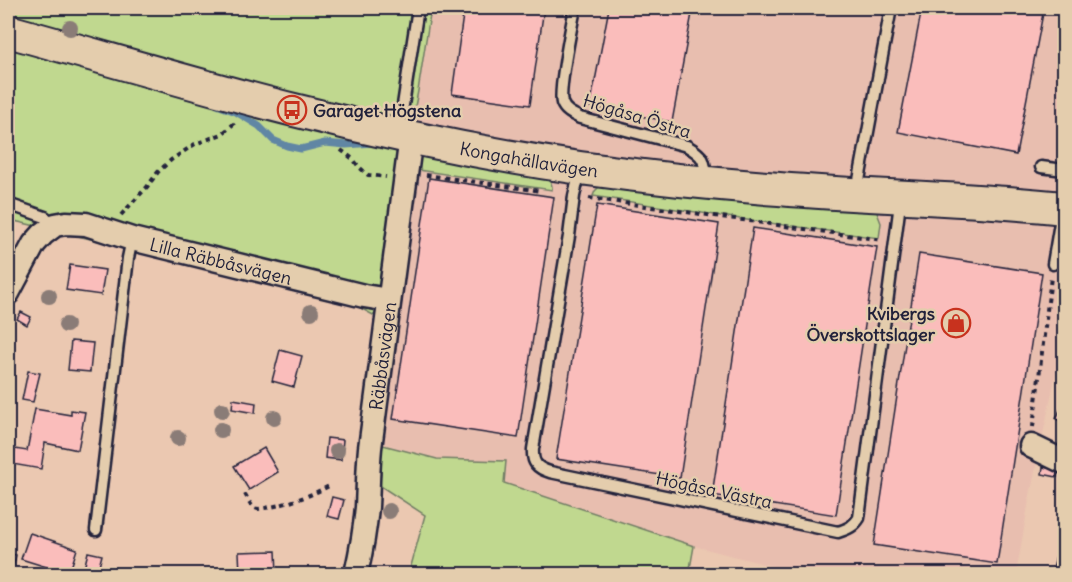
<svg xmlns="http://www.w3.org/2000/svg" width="1072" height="582" font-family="Delius,sans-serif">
	<rect width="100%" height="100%" fill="#ebc8b1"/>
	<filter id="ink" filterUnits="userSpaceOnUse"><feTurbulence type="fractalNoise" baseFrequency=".0167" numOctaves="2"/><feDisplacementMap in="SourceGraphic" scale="12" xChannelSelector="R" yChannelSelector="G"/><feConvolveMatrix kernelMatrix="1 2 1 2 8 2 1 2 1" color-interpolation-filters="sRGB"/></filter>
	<g filter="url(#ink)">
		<path fill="#e8beaf" d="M431,8H1064V346L1061,350L1029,500L1016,574H803L694,546L504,483L506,461L437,459L362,438L375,316L418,91Z"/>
		<path fill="#c0d88f" stroke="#717d65" stroke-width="1.5" d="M8,8H431L418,91L375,316L344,299L10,220L8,227Z
			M431,152L546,173C549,179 553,183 552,190L411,169C417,157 419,156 431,152Z
			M600,186L876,210L881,223L879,238L747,220L593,196L595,191Z
			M379,444L437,459L506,461L504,483L694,546L689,574H410L411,566L425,515L379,485Z"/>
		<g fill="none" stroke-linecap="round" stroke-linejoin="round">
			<path stroke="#6086a4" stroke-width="7" d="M217,105L236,112L259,126L273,140L287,146L301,149L325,143L346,145L373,143"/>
		</g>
		<path fill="#fabdbb" stroke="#22223b" stroke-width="1.5" d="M464,8H544L530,105L452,94Z
			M609,8H693L672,122L590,107Z
			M922,8H1044L1016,155L898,132Z
			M429,178L554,197L518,438L393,419Z
			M597,205L719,224L680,478L556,459Z
			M753,228L877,247L836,515L712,495Z
			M919,254L1042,273L997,564L874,545Z
			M70,265L105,270L101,295L66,290Z
			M21,312L31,317L27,325L17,319Z
			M71,341L93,343L90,372L68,370Z
			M280,350L302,356L294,387L272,381Z
			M28,371L40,373L33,402L22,400Z
			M233,399L256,403L255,413L232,409Z
			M1064,401V423L1056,419Z
			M35,409L71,415V410L85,412L78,450L45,443L41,469L12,464L15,449L27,451Z
			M327,438L343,440L341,460L325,458Z
			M264,448L278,472L249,490L234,466Z
			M1043,467L1058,470L1057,477L1042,474Z
			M332,497L344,500L339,519L327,516Z
			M1061,532L1064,533V572L1053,569Z
			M30,533L77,549L69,574L21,559Z
			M276,551L277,574H240L239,552Z
			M88,552L102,555L97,574L83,573Z
			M8,553L16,555L12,573L8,572Z"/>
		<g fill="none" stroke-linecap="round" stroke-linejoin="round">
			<g stroke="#22223b" stroke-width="15">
				<path id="lane" d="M575,8C572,24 558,90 562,103C565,111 572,114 580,118L687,146C704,156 705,160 706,179
					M399,131L418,8
					M1041,167L1064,170
					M580,170L574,196L569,236L533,449C532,463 537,468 550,472L838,532C848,529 854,526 859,518L899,211L900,199
					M857,191L891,8
					M8,204L45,217L55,225
					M1053,264L1062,211
					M96,530L128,258L132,239"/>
			</g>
			<g stroke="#22223b" stroke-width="27">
				<g id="street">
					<path id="s1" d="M8,293L34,244L43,234L55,225L66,223L86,224L132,239L364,296L389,300"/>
					<path d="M1031,446L1064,462"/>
					<path id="s2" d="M356,574C361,552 365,530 367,507C368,487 368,468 370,448C384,345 397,241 411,137"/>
				</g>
			</g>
			<g stroke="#22223b" stroke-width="36">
				<g id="secondary">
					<path id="s3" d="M8,31C103,57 198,86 294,110C388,134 484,154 580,168C646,177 712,184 779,189C874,197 970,198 1064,208"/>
				</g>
			</g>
			<path stroke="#22223b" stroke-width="4" stroke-dasharray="4.5 4.5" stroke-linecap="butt" d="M341,150L353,159L359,167L368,175L386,177
				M426,175L541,191
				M589,198L882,240
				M121,215L147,187L158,172L171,160L195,144L222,134L237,121
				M1033,427L1051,277
				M245,494C248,499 251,508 258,509C283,506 308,497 331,485"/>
			<use href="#lane" stroke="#e4cdad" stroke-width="10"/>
			<use href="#street" stroke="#e4cdad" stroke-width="22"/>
			<use href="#secondary" stroke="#e4cdad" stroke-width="32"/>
		</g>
		<g fill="#8a7c77">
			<circle cx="70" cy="28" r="8"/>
			<circle cx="49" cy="296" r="8"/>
			<circle cx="311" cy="312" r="8"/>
			<circle cx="66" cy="325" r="8"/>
			<circle cx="222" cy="410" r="8"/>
			<circle cx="274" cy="418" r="8"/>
			<circle cx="221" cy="430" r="8"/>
			<circle cx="178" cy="438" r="8"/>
			<circle cx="337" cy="451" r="8"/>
			<circle cx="389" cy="511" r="8"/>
		</g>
	</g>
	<defs>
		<g id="bus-ring" transform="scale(1.5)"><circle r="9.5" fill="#e4cdad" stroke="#c8321e" stroke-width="1.5"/><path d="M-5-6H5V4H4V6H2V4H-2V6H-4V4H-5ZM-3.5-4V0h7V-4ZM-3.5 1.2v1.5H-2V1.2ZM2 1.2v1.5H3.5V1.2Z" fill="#c8321e"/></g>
		<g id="shop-ring" transform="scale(1.5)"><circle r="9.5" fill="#e4cdad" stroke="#c8321e" stroke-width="1.5"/><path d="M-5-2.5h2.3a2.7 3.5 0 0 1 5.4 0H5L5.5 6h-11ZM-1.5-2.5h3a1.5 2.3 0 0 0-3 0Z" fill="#c8321e"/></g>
	</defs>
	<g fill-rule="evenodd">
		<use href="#bus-ring" x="292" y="110"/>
		<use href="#shop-ring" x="956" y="323"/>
	</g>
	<g text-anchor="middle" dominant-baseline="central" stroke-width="5" stroke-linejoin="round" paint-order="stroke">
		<g font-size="18" font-weight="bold" fill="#22223b" stroke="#e4cdad" text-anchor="start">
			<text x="313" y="110">Garaget Högstena</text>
			<text x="935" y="313" text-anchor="end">Kvibergs<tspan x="935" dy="21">Överskottslager</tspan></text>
		</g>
		<g font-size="18" fill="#22223b" stroke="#e4cdad">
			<text transform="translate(637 116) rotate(17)">Högåsa Östra</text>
			<text stroke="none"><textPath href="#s3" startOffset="537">Kongahällavägen</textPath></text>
			<text stroke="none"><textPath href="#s1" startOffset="255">Lilla Räbbåsvägen</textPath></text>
			<text stroke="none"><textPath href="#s2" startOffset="220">Räbbåsvägen</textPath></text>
			<text transform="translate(714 490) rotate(12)">Högåsa Västra</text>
		</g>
	</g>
	<rect width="1072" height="582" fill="none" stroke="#e4cdad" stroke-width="30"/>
	<rect x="15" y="15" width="1042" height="552" fill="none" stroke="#22223b" stroke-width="2" filter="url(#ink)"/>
</svg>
